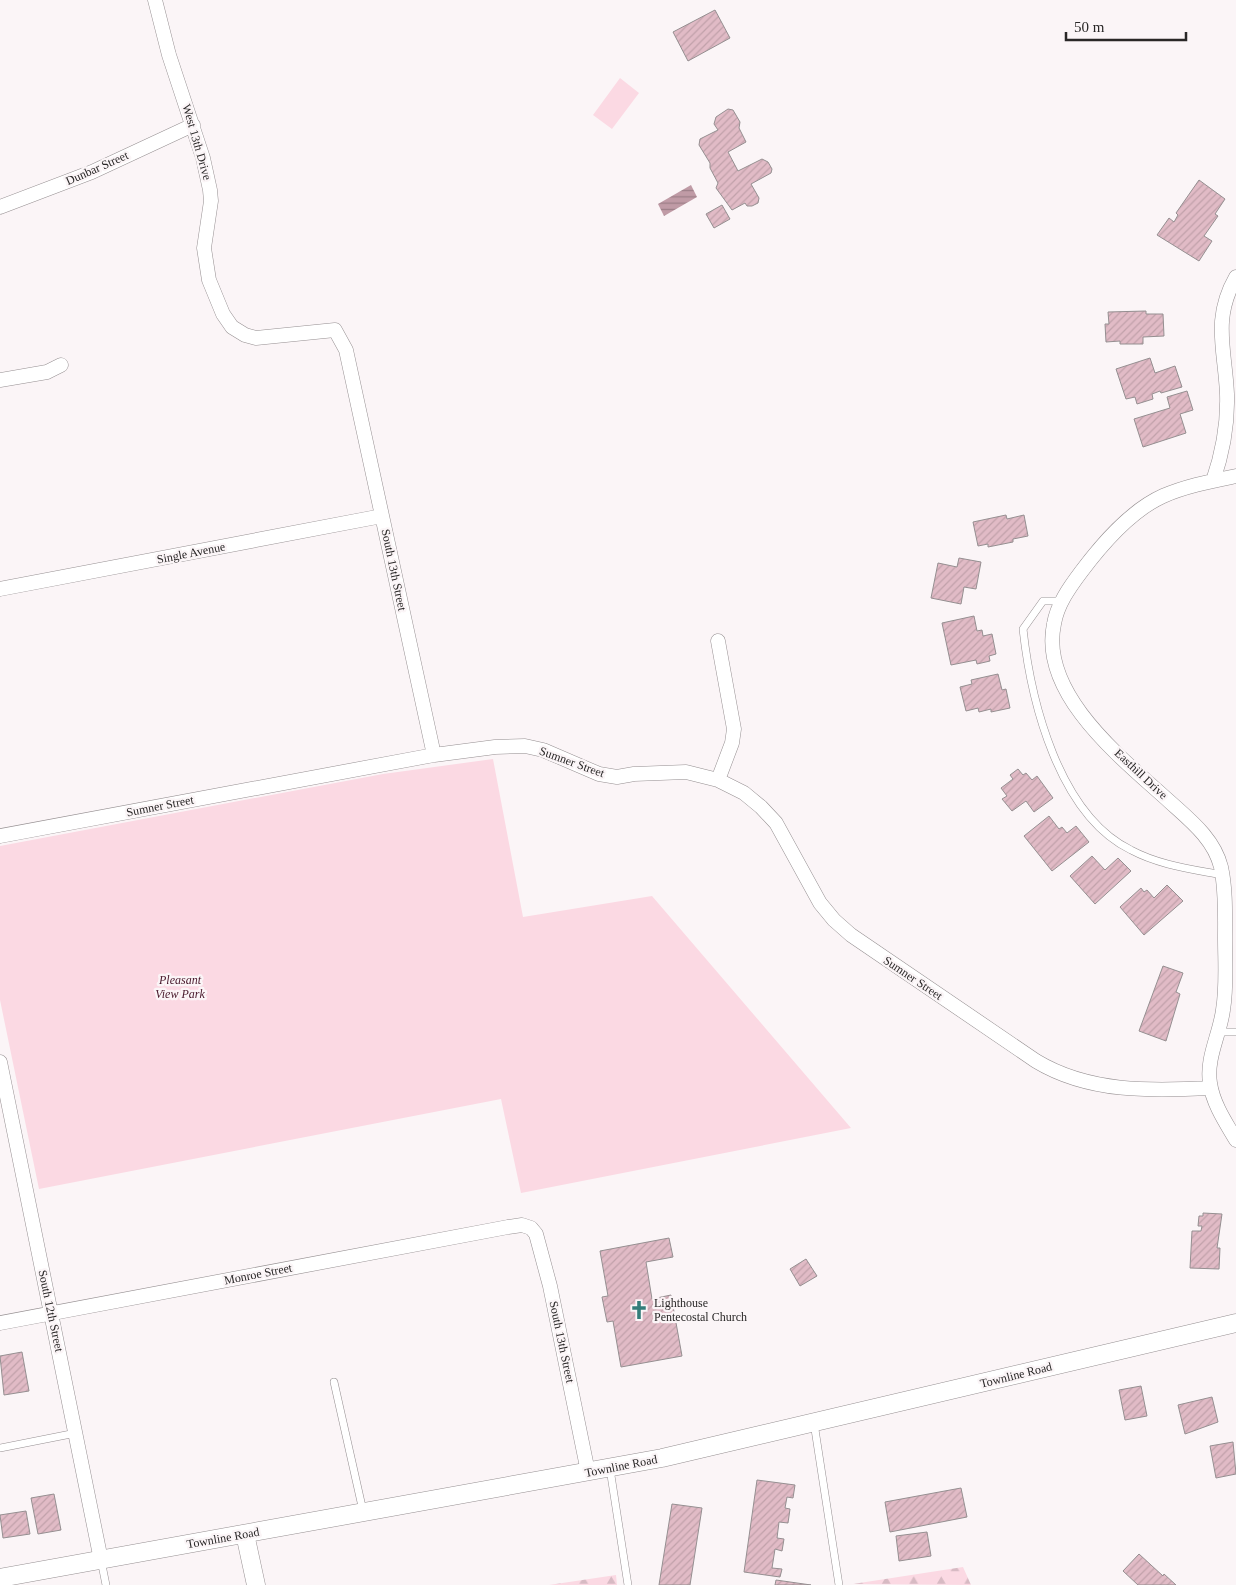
<svg xmlns="http://www.w3.org/2000/svg" width="1236" height="1585" font-family="'Times New Roman',serif">
	<defs>
		<pattern id="forest-firs" width="22" height="20" patternUnits="userSpaceOnUse" patternTransform="scale(1.25)"><rect width="22" height="20" fill="#fbd9e3"/><path d="M5 1l3.5 6h-7zM16 11l3.5 6h-7z" fill="#d7bac3"/></pattern>
		<pattern id="water-rules" width="6" height="5" patternUnits="userSpaceOnUse" patternTransform="scale(1.25)"><rect width="6" height="5" fill="#c09ba6"/><path d="M0 2.5h6" fill="none" stroke="#9c7e87"/></pattern>
		<pattern id="building-hatch" width="6" height="6" patternUnits="userSpaceOnUse" patternTransform="scale(1.25)"><rect width="6" height="6" fill="#e1bbc6"/><path d="M-1 1l2-2M0 6l6-6M5 7l2-2" fill="none" stroke="#c1a1aa"/></pattern>
	</defs>
	<rect width="100%" height="100%" fill="#fbf5f7"/>
	<path fill="url(#forest-firs)" d="M963,1567L971,1585L853,1584Z
		M616,1575L617,1585H549Z"/>
	<path fill="#fbd9e3" d="M620,78L639,93L612,129L593,115Z
		M493,759L523,917L652,896L851,1128L521,1193L501,1099L39,1189L0,1000V846L383,774Z"/>
	<path fill="url(#water-rules)" d="M691,185L697,197L664,216L658,204Z"/>
	<path fill="url(#building-hatch)" stroke="#958f91" d="M715,10L730,38L688,61L673,32Z
		M728,109L733,110L740,122L739,128L746,142L728,152L738,171L762,159L768,162L772,169L771,173L751,184L759,198L758,203L752,206H747L745,203L732,210L716,188L718,183L710,168V163L699,145L700,139L718,130L714,124L716,117Z
		M1199,180L1225,199L1215,214L1218,216L1204,236L1212,241L1199,261L1157,235L1169,218L1174,222L1178,215L1176,213Z
		M722,205L730,219L714,228L706,214Z
		M1146,311V314H1163L1164,336L1143,337V344H1120V341L1106,342L1105,324H1109L1108,312Z
		M1150,358L1155,373L1175,366L1182,387L1161,393L1160,391L1152,394L1153,399L1137,404L1135,397L1126,399L1116,369Z
		M1187,391L1193,410L1180,414L1186,433L1143,447L1134,419L1170,408L1167,397Z
		M1006,515L1007,519L1024,515L1028,536L1013,539V542L988,547V544L978,546L973,522Z
		M959,558L981,562L976,589L964,587L961,604L931,598L938,563L957,567Z
		M974,616L977,631L982,630L983,636L992,634L996,654L989,656L990,661L977,664L976,660L951,665L942,623Z
		M998,674L1002,690L1006,689L1010,708L991,712V709L979,712L978,708L966,711L960,687L972,684L971,680Z
		M1018,769L1023,775L1026,773L1032,780L1037,776L1053,798L1034,812L1026,801L1012,811L1002,799L1007,796L1001,788L1013,779L1010,775Z
		M1049,816L1059,829L1062,827L1067,833L1076,826L1089,842L1052,871L1024,836Z
		M1092,856L1105,870L1118,858L1131,871L1095,904L1070,876Z
		M1167,885L1183,901L1144,935L1120,907L1141,888L1144,892L1147,890L1154,898Z
		M1163,966L1183,973L1176,992L1180,994L1166,1041L1139,1031Z
		M1203,1213L1222,1214L1217,1248H1220L1219,1269L1190,1268L1192,1231H1201L1202,1226H1198L1199,1216H1203Z
		M669,1238L673,1257L646,1262L652,1299L671,1295L682,1356L621,1367L613,1321L607,1322L602,1297L608,1296L600,1251Z
		M806,1259L817,1276L800,1286L790,1269Z
		M22,1352L29,1391L4,1395L0,1356Z
		M1141,1386L1147,1416L1125,1420L1119,1390Z
		M1212,1397L1218,1422L1185,1434L1178,1405Z
		M1233,1442L1236,1474L1216,1478L1210,1446Z
		M757,1480L795,1485L793,1498L787,1497L785,1508L790,1509L788,1523L779,1522L777,1538L784,1539L782,1551L775,1549L772,1568L782,1569L780,1577L744,1572Z
		M961,1488L967,1517L890,1532L885,1502Z
		M54,1494L61,1530L38,1534L31,1498Z
		M672,1504L702,1508L690,1585H659Z
		M26,1511L30,1534L3,1538L0,1515Z
		M927,1532L931,1556L899,1561L896,1536Z
		M1139,1554L1163,1576L1164,1574L1176,1585H1138L1123,1571Z
		M776,1580L811,1585H775Z"/>
	<g fill="none" stroke-linecap="round" stroke-linejoin="round">
		<g stroke="#958f91" stroke-width="8">
			<path id="service" d="M1061,601H1043L1023,629C1031,702 1059,815 1131,850C1159,865 1191,869 1222,875
				M1218,1032H1236
				M334,1382L363,1511
				M814,1423L839,1585
				M0,1448L76,1433
				M610,1469L628,1585
				M101,1560L106,1585"/>
		</g>
		<g stroke="#958f91" stroke-width="15">
			<path id="minor" d="M155,0L169,55L203,158L210,190L211,201L204,248L209,280L223,314L232,327L245,335L256,338L335,330L346,350L434,755
				M0,207L92,172L193,125
				M0,380L47,372L61,365
				M1236,476C1212,481 1186,486 1163,496C1130,511 1102,544 1081,572C1069,588 1057,605 1054,624C1039,695 1124,760 1170,802C1191,821 1214,839 1221,867C1226,890 1225,915 1225,938C1225,962 1227,986 1223,1010C1220,1034 1206,1058 1210,1083C1213,1104 1226,1123 1236,1140
				M1213,481C1223,452 1228,424 1227,394C1225,349 1212,319 1236,277
				M0,589L382,516
				M718,780L732,743L734,729L718,641
				M0,836L434,755L495,747L525,746L543,750L599,774L617,777L634,774L686,772L718,780L744,793L761,807L776,823L820,903L834,920L851,935L1036,1061C1089,1093 1151,1091 1211,1088
				M0,1062L101,1560
				M0,1323L508,1227L522,1225L531,1228L536,1234L550,1286L588,1472"/>
		</g>
		<g stroke="#958f91" stroke-width="19">
			<path id="tertiary" d="M245,1534L256,1585
				M0,1578L662,1458L1236,1323"/>
		</g>
		<use href="#service" stroke="#fff" stroke-width="7"/>
		<use href="#minor" stroke="#fff" stroke-width="14"/>
		<use href="#tertiary" stroke="#fff" stroke-width="18"/>
	</g>
	<defs>
		<g id="church-bare" transform="scale(1.5)"><path d="M-1.2-6h2.4v3.5h3.3v2.4h-3.3V6h-2.4V-.1h-3.3v-2.4h3.3Z" fill="#347d7a" stroke="#fbf5f7" stroke-width="2.5" paint-order="stroke"/></g>
	</defs>
	<g fill-rule="evenodd">
		<use href="#church-bare" x="639" y="1310"/>
	</g>
	<g text-anchor="middle" dominant-baseline="central" stroke-width="4.5" stroke-linejoin="round" paint-order="stroke">
		<g font-size="12" fill="#292727" stroke="#fbf5f7">
			<text transform="translate(197 142) rotate(74)">West 13th Drive</text>
			<text transform="translate(97 168) rotate(-24)">Dunbar Street</text>
			<text transform="translate(191 553) rotate(-11)">Single Avenue</text>
			<text transform="translate(394 570) rotate(78)">South 13th Street</text>
			<text transform="translate(572 762) rotate(20)">Sumner Street</text>
			<text transform="translate(1141 774) rotate(43)">Easthill Drive</text>
			<text transform="translate(160 806) rotate(-11)">Sumner Street</text>
			<text transform="translate(913 978) rotate(34)">Sumner Street</text>
			<text transform="translate(258 1274) rotate(-11)">Monroe Street</text>
			<text transform="translate(51 1311) rotate(78)">South 12th Street</text>
			<text transform="translate(562 1342) rotate(78)">South 13th Street</text>
			<text transform="translate(1016 1375) rotate(-14)">Townline Road</text>
			<text transform="translate(621 1466) rotate(-11)">Townline Road</text>
			<text transform="translate(223 1538) rotate(-10)">Townline Road</text>
		</g>
		<g font-size="12" font-style="italic" fill="#47172a" stroke="#fbf5f7">
			<text x="180" y="980">Pleasant<tspan x="180" dy="14">View Park</tspan></text>
		</g>
		<g font-size="12" fill="#292727" stroke="#fbf5f7" text-anchor="start">
			<text x="654" y="1303">Lighthouse<tspan x="654" dy="14">Pentecostal Church</tspan></text>
		</g>
	</g>
	<path d="M1066 32v8h120v-8" fill="none" stroke="#292727" stroke-width="2.5"/>
	<text x="1074" y="32" font-size="15" fill="#292727" stroke="#fbf5f7" stroke-width="4" paint-order="stroke">50 m</text>
</svg>
